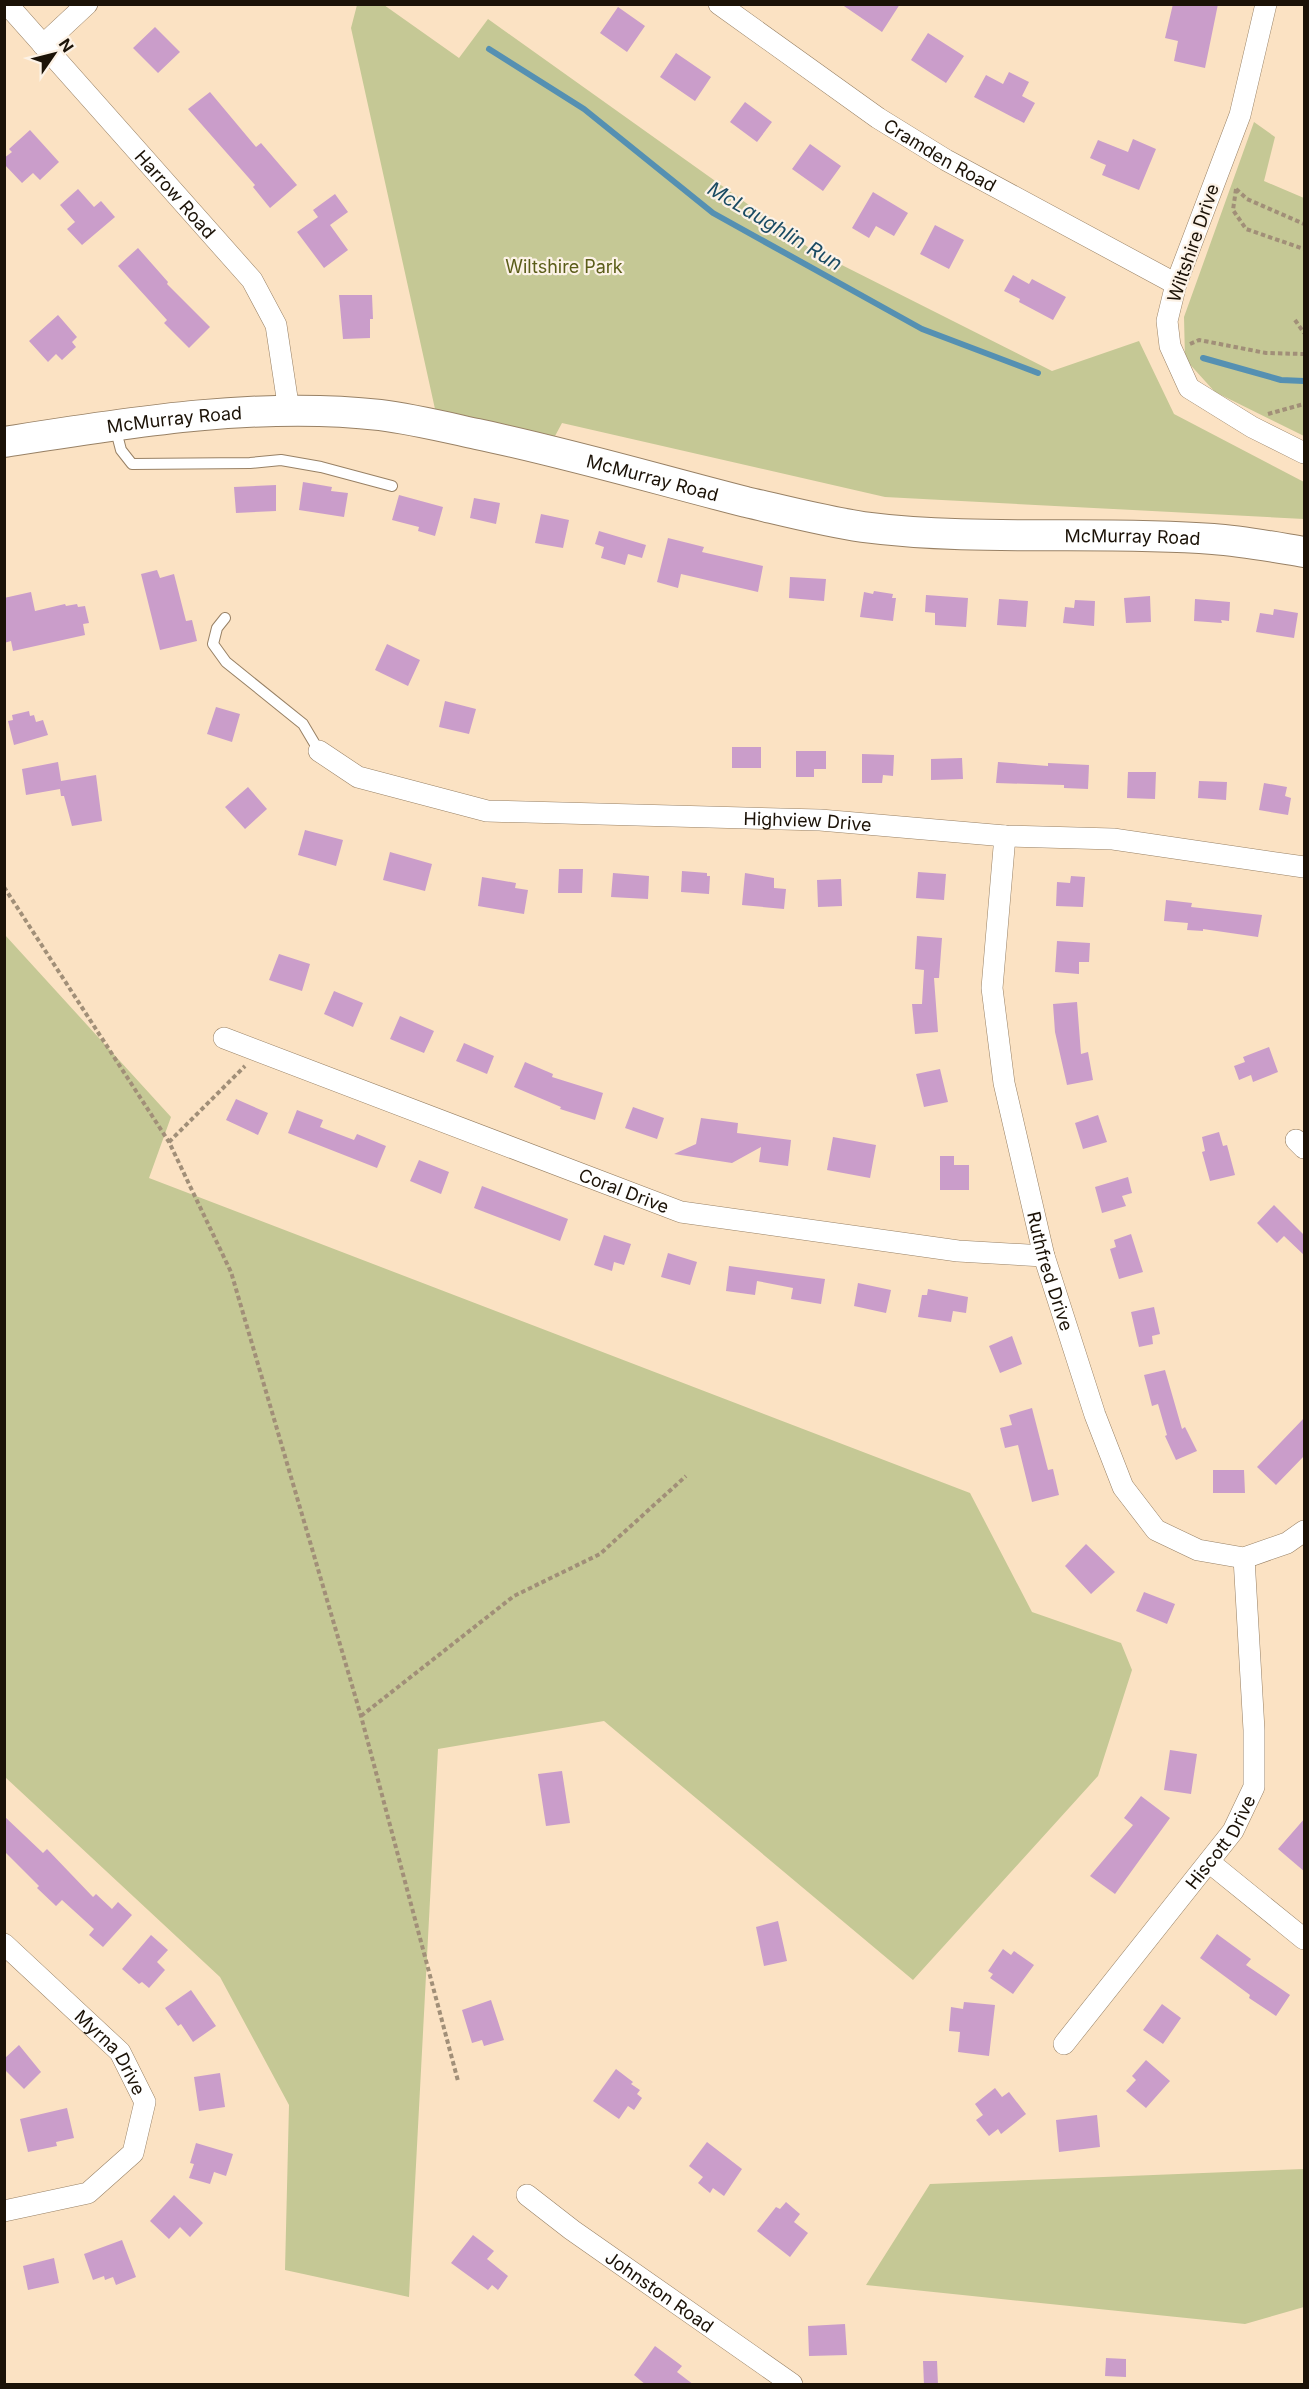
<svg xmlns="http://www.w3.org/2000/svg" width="1309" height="2389" font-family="Inter,sans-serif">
	<rect width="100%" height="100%" fill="#fbe2c3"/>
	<path fill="#c5c895" d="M357,5H384L459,58L488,19L812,250L1052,371L1139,341L1174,414L1304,482V519L885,497L562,423L555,436L435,409L351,28Z
		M1254,122L1275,137L1264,181L1304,198V436L1215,392L1185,359L1184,317Z
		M5,935L171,1117L149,1178L970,1493L1032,1612L1121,1643L1132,1670L1098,1776L913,1980L604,1721L438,1749L409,2297L285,2270L289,2105L220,1977L5,1777Z
		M1304,2169V2307L1245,2324L866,2285L930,2184Z"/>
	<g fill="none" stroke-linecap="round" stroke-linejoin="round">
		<path stroke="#5590b2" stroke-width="6" d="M489,49L584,109L713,213L922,329L1038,373
			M1203,358L1281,380L1304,381"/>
	</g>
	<path fill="#ca9dca" d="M841,4H900L882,32Z
		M1173,4H1218L1205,68L1174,61L1178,41L1165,38Z
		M618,7L645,26L627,52L600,33Z
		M155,27L180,52L158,73L133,48Z
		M928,33L964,56L946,83L911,60Z
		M676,53L711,77L695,101L660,77Z
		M1009,72L1029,82L1022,96L1035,103L1024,123L974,97L986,75L1003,84Z
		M210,92L256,147L261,143L297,185L270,208L253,187L255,185L188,109Z
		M745,102L772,122L757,142L730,122Z
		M30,130L59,162L40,180L33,173L22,183L4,164V158L12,152L9,149Z
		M1133,139L1156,149L1139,190L1102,175L1106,165L1090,158L1098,140L1128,152Z
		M810,144L841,166L823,191L792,169Z
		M78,189L94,207L101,201L115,217L82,245L67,229L75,222L60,205Z
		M873,192L908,213L894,236L876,226L869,238L852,228Z
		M335,194L348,212L330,225L348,250L324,268L297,232L318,217L313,210Z
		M935,225L964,240L949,269L920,254Z
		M138,248L168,282L167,284L210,327L189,348L164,323L167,320L118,266Z
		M1013,275L1029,284L1032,279L1066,297L1053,320L1019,302L1020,299L1004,291Z
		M339,295H372L373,319H370V338L343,339Z
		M58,315L77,337L72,342L76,347L62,360L56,354L48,362L29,341Z
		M303,482L332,487L331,491L348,493L344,517L299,510Z
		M276,485V511L236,513L234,487Z
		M399,495L443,507L435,536L418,531L419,527L392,520Z
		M474,498L500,503L496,524L470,518Z
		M541,514L569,520L563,548L535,543Z
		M599,531L646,545L642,558L628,554L625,565L601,558L604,547L595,544Z
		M668,538L704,547L702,552L763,566L758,592L681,574L678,588L657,582Z
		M157,570L160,578L174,574L186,621L192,620L197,641L160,650L141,574Z
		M790,577L826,579L824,601L789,598Z
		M874,591L893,594L892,598H896L893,621L860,617L864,592L873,594Z
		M31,592L35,611L65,604L66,606L77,604L78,607L85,606L89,623L83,624L85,635L13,651L11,641L4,643V598Z
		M926,595L968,598L966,627L935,625V613L925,612Z
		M1150,596L1151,622L1126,623L1124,598Z
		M999,599L1028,601L1026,627L997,625Z
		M1195,599L1230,602L1229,621L1221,620L1222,623L1194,621Z
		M1075,600L1095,601L1094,626L1063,623L1065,607L1074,608Z
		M1274,609L1298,613L1294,638L1256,632L1260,613L1273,615Z
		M387,644L420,660L408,686L375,670Z
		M445,701L476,709L469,734L439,727Z
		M216,707L240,714L232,742L207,734Z
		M29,711L30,716L34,715L36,722L43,720L48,735L14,745L8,721L13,720L12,715Z
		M732,747H761V768H732Z
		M796,751H826V769H814V777H796Z
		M862,754L894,755L893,776L883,775L882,783H862Z
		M962,758L963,779L931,780V759Z
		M58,762L61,781L96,775L102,821L72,826L64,796H61L60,789L26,795L22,769Z
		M998,762L1048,766V763L1089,765L1088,789L1064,788V785L996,783Z
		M1128,772H1156L1155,799L1127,798Z
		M1199,781L1227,782L1226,800L1198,798Z
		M1264,783L1287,787L1285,796L1291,798L1288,815L1259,810Z
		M248,787L267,809L245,829L225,807Z
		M305,830L343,840L336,866L298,855Z
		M390,852L432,864L425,891L383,880Z
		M559,869H583L582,893H558Z
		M682,871L707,873V876H710L709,894L681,892Z
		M918,872L946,874L944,900L916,898Z
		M613,873L649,876L648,899L611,897Z
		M745,873L774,878V888L786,889L784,909L742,905Z
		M1071,876L1085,877L1083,907L1056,906L1057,882L1070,883Z
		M482,877L516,883L515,888L528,890L524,914L478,906Z
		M841,879L842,906L818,907L817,880Z
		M1166,900L1192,903L1191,907L1262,915L1258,937L1203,929V931L1187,930L1188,923L1164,921Z
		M917,936L942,938L939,978H934L938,1032L915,1034L912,1004H922L924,970L915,969Z
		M1057,941L1090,943L1089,962H1079V974L1055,972Z
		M279,954L310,964L302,991L269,980Z
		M334,991L363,1003L353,1027L324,1014Z
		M1077,1002L1081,1054L1088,1052L1093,1080L1067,1085L1055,1032L1053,1004Z
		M400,1016L434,1031L424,1053L390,1039Z
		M464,1043L494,1056L487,1074L456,1061Z
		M1269,1047L1278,1072L1253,1082L1251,1075L1239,1080L1234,1066L1245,1062L1243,1057Z
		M525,1062L553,1074L552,1077L603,1093L595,1120L560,1109L561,1107L514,1087Z
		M940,1069L948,1102L924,1107L916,1074Z
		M236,1099L268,1113L258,1135L226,1120Z
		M633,1107L664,1118L657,1139L625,1128Z
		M297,1110L323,1120L320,1127L354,1140L357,1134L386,1146L377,1168L288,1133Z
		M1098,1115L1107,1142L1083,1149L1075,1123Z
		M701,1118L738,1123L737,1133L791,1140L788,1166L759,1162L761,1147L732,1163L674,1154L696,1144Z
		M1219,1132L1223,1146L1227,1145L1235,1175L1210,1181L1202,1152L1205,1151L1202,1137Z
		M833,1137L876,1145L870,1178L827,1170Z
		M940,1156H954V1165H969V1190H940Z
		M419,1160L449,1172L441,1194L410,1181Z
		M1128,1177L1132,1193L1122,1196L1126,1206L1102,1213L1095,1187Z
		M482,1186L568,1219L560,1241L474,1208Z
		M1274,1205L1305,1236V1256L1284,1236L1277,1243L1257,1223Z
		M1131,1234L1143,1272L1119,1279L1110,1249L1116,1247L1114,1240Z
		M604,1235L631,1244L624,1265L614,1262L612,1271L594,1265Z
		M668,1253L697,1262L690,1285L661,1277Z
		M729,1266L825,1279L821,1304L791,1299L793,1288L757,1281L755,1295L726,1291Z
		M858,1283L891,1290L886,1313L854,1306Z
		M928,1289L968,1297L966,1313L953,1311L951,1322L918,1317L922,1295H927Z
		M1154,1307L1160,1334L1152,1336L1153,1344L1139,1347L1131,1312Z
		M1012,1336L1022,1364L1000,1373L989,1346Z
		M1165,1370L1182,1429L1185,1427L1197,1451L1176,1460L1165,1436L1167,1435L1158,1404L1152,1406L1144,1375Z
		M1032,1408L1048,1470L1053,1469L1059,1495L1032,1502L1018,1445L1005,1448L1000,1428L1012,1425L1009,1415Z
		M1305,1417V1455L1276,1485L1257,1467Z
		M1213,1470H1244L1245,1493H1213Z
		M1086,1544L1115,1572L1091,1594L1065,1566Z
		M1144,1592L1175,1604L1167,1624L1136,1611Z
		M1170,1750L1197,1754L1191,1794L1164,1790Z
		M562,1771L570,1823L546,1826L538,1774Z
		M1141,1796L1170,1818L1115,1894L1090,1876L1133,1825L1124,1818Z
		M4,1816L43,1853L47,1849L93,1897L96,1894L112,1909L118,1902L132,1915L103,1947L89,1935L94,1929L62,1900L56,1906L37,1888L39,1886L4,1851Z
		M1305,1818V1872L1278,1849Z
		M778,1921L787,1961L764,1966L756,1927Z
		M1217,1934L1251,1959L1246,1965L1290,1995L1276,2016L1249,1998L1250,1995L1200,1958Z
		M151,1935L168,1950L157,1962L165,1970L149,1988L142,1982L139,1984L122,1969Z
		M1003,1949L1011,1955L1014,1951L1034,1965L1013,1994L990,1978L993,1974L988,1971Z
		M191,1990L216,2026L193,2042L181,2024L178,2026L165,2008Z
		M491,2000L504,2040L484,2046L482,2040L472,2043L462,2010Z
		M964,2002L995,2005L989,2056L958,2052L960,2032L949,2031L951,2007L963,2009Z
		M1162,2004L1181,2018L1163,2044L1143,2030Z
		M19,2045L41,2072L24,2089L4,2069V2059Z
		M1146,2060L1170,2081L1146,2108L1126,2091L1136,2080L1132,2076Z
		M616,2069L633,2082L631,2084L640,2090L637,2094L642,2098L634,2110L628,2106L619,2119L593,2101Z
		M220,2073L225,2107L199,2111L194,2077Z
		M995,2088L1002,2097L1009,2092L1026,2114L1001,2134L998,2129L989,2136L976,2120L983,2115L975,2104Z
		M67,2108L74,2138L56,2142L57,2146L28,2152L20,2119Z
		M1097,2115L1100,2147L1059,2152L1056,2120Z
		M707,2142L742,2169L724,2196L713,2188L710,2193L698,2183L703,2177L689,2166Z
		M196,2143L233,2154L226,2176L214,2172L210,2184L189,2178L194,2164L190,2163Z
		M174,2195L203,2223L190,2237L180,2227L169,2239L150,2221Z
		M786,2202L800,2214L794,2222L808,2233L790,2257L757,2231L776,2207L780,2209Z
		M473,2235L494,2251L487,2259L508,2276L498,2290L492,2285L488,2290L451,2263Z
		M122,2240L136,2277L116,2285L113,2277L105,2280L104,2276L93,2280L84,2254Z
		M54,2258L59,2283L28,2290L23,2266Z
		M845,2324L847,2355L809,2356L808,2326Z
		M655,2346L682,2366L677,2372L694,2385H646L634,2375Z
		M1106,2358L1126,2359V2377L1105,2376Z
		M923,2361H937L938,2385H924Z"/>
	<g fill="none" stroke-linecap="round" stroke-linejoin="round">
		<g stroke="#988165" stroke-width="12">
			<path id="service" d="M115,427L121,450L132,464L250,463L281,460L321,467L392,486
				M225,618L217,628L213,644L226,662L303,724L319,751"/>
		</g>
		<g stroke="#988165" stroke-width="22">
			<g id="minor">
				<path id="s1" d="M7,4L252,280L276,325L289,411"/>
				<path id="s2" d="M719,4L878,118L946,160L1176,284"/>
				<path d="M1266,4L1240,115L1176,284L1167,321L1170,346L1189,388L1252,427L1304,453"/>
				<path d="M43,45L87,4"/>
				<path id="s3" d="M319,751L358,777L487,811L820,820L1005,836L1113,839L1304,867"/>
				<path id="s4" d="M1005,836L992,988L1004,1083L1044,1256L1095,1415L1123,1487L1156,1530L1198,1550L1244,1558L1287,1543L1304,1531"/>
				<path id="s5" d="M224,1038L681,1212L958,1251L1044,1256"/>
				<path d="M1296,1140L1304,1148"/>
				<path d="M1209,1862L1304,1939"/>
				<path id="s6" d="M4,1944L120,2052L145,2102L133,2153L88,2193L4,2211"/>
				<path id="s7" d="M1064,2044L1233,1831L1254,1787V1730L1244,1558"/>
				<path id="s8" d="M527,2195L572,2230L792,2384"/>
			</g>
		</g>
		<g stroke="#988165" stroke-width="32">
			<g id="secondary">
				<path id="s9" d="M4,442C125,423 258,401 380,415C412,419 445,427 477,434C568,453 656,479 746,502C785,511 823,521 863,527C979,542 1096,530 1213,539C1243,541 1274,547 1304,552"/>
			</g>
		</g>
		<path stroke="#a18f78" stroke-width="4" stroke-dasharray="4.5 3" stroke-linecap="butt" d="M1236,189L1233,210L1246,229L1304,249
			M1236,189L1247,199L1304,224
			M1295,320L1304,333
			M1190,344L1199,340L1266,353L1304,354
			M1268,414L1304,404
			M4,887L169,1142L231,1272L361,1716L458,2081
			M169,1142L245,1066
			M361,1716L514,1596L600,1554L686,1476"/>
		<use href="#service" stroke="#fff" stroke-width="10"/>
		<use href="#minor" stroke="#fff" stroke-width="21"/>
		<use href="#secondary" stroke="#fff" stroke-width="30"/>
	</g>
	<g text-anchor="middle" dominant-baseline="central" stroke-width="4.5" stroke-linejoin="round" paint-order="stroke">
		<g font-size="18" fill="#1b1207" stroke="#fcf2e6">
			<text stroke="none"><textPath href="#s2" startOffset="268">Cramden Road</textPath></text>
			<text stroke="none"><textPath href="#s1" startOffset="254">Harrow Road</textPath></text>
			<text transform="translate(1193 243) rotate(-71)">Wiltshire Drive</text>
			<text stroke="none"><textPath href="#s9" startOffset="172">McMurray Road</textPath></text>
			<text stroke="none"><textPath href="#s9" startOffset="658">McMurray Road</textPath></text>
			<text stroke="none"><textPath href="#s9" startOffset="1144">McMurray Road</textPath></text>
			<text stroke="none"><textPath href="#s3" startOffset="501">Highview Drive</textPath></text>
			<text stroke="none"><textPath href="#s5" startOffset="428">Coral Drive</textPath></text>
			<text stroke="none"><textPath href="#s4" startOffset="442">Ruthfred Drive</textPath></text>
			<text stroke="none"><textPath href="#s7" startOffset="256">Hiscott Drive</textPath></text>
			<text stroke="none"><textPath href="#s6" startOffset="153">Myrna Drive</textPath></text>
			<text stroke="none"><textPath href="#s8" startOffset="164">Johnston Road</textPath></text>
		</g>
		<g font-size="18" fill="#5a5c18" stroke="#fcf2e6">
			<text x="564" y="266">Wiltshire Park</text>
		</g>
		<g font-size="20" font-style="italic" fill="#1a4b63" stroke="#fcf2e6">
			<text transform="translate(775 226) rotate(31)">McLaughlin Run</text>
		</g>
	</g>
	<rect width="1309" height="2389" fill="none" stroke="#1b1207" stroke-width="12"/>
	<g transform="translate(54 54) rotate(55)" stroke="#fcf2e6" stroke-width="4.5" paint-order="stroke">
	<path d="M0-4.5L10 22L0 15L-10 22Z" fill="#1b1207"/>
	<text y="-9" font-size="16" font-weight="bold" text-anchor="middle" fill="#1b1207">N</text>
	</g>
</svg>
